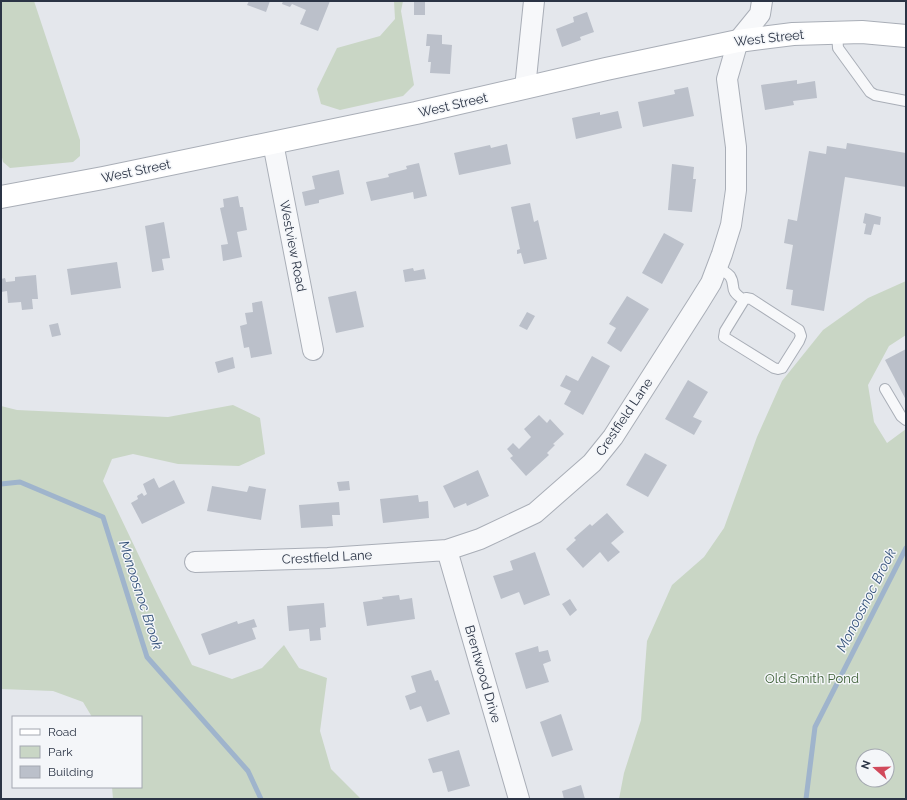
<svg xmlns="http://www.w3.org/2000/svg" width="907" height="800" font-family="Raleway,sans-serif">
	<rect width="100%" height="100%" fill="#e4e7ec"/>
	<path fill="#c9d6c5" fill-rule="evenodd" d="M1,1H34L80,140V156L73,162L10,168L3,162L1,153Z
		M394,1H403L401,11L414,85L403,96L340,110L321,104L317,89L337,48L380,36L395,19Z
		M906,281V335L889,346L868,385L874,422L887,443L906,429V799H619L624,773L641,720L647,641L672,585L704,557L724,528L757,437L782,381L823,330L868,298ZM863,756H887V780H863Z
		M233,405L260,418L265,454L239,466L178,464L133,454L112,459L103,481C133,542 161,604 192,665L232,679L262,668L284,645L299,668L327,678L320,731L331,769L361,799H113L112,787H141V717H92L83,702L53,691L1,689V406L17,410L168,417Z"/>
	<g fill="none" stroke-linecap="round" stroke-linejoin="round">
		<path stroke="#9fb4cc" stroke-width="5" d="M1,484L20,482L103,517L147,657L248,771L261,799
			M806,799L815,727L906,548"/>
	</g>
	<path fill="#bbc0ca" d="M249,1H270L266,12L247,5Z
		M283,1H330L318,31L300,24L306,10L292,4L290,7L282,4Z
		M414,1H425V15H414Z
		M587,12L594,32L580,37L581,40L562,47L556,29L574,22L573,17Z
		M427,34L442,35V44L452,45L450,74L430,73L431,62H428L430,46H426Z
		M797,80V84L815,81L817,98L793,101L794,105L765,110L761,85Z
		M688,87L694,116L643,127L638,102L675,94L674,90Z
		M618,111L622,128L576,139L572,118L600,112V115Z
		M847,143L906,153V187L845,177L824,311L791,305L793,290L786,289L793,245L784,243L788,219L797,221L809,151L826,154L827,146L846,149Z
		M507,144L511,164L459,175L454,153L490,145L491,148Z
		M419,163L427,196L414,199L413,192L371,201L366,182L389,177L388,174L407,169L406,166Z
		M672,164L694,167L693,179H696L692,212L668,210Z
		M339,170L344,194L319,200V203L305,206L302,192L315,189L312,176Z
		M238,196L240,207H243L247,230L237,232L242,257L223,261L221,245L228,244L220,208L224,207L223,199Z
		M530,203L534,222L538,220L547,259L524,264L521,253L517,254V250L520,249L511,207Z
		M865,213L881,217L880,225L874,224L871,235L864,234L866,224L863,223Z
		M164,222L170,258L162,259L164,270L152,272L145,226Z
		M664,233L684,244L662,284L642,273Z
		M117,262L121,288L71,295L67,269Z
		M413,268L414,271L424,269L426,279L405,282L403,270Z
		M36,275L38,299H32L33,309L22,310L21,302L8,303L7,291L1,292V279L5,278L6,282L15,281V277Z
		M356,291L364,327L336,333L328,297Z
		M627,296L649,309L621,352L607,343L616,328L609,324Z
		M262,301L272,354L251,358L249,347L244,348L240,326L247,324L245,313L253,312L252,303Z
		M527,312L535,316L527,330L519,326Z
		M58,323L61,335L52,337L49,325Z
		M906,349V400L885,360Z
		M592,356L610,366L583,415L564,404L571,391L560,386L566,375L578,381Z
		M233,357L235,368L218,373L215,362Z
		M688,380L708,392L693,417L702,421L694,435L665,419Z
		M539,415L547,423L550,419L564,434L553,444L555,445L547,453L549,455L526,476L510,458L513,456L507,449L513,443L519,449L531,437L524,429Z
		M645,453L667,465L648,497L626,485Z
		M478,470L489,496L467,506L466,503L454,508L443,486Z
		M154,478L159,488L174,480L185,503L142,524L131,503L138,499L137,496L142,493L144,496L147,494L143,484Z
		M349,481L350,490L339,491L337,482Z
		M212,486L247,492L249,486L266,489L261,520L207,511Z
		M418,495L419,502L428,501L429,518L383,523L380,499Z
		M339,502L340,515H332L333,526L301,528L299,505Z
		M607,513L624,532L611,543L620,552L608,562L600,552L583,568L566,549L576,540L574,538L590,524L592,526Z
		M535,552L550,595L524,605L519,592L501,599L493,576L513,570L510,561Z
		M399,595L400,600L412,598L415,619L367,626L363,602L383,599L382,597Z
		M570,599L577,610L570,616L562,604Z
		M324,603L326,627L320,628L321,640L310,641L309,629L289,631L287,606Z
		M254,619L257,627L252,628L256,639L209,655L201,634L237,621L238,624Z
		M538,646L539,652L548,650L551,661L543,664L549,682L526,689L515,653Z
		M431,670L435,681L438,680L450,714L427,722L421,706L410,710L405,696L416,692L411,676Z
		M561,714L573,750L552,757L540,722Z
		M459,750L470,786L448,792L442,771L433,773L428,759Z
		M581,785L585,799H564L562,791Z"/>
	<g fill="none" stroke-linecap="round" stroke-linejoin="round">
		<g stroke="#a9aeb7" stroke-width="12">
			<path id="lane" d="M837,33L838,48L870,92L875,95L906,101
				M717,267C721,269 726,272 730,276C737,287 727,289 744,300L746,298L751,299L799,330L801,336L799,341L782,368L778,369L774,368L724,337L725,331L744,300
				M885,389L901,416L906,420"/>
		</g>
		<g stroke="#a9aeb7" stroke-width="22">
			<path id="street" d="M525,88L534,1
				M273,143L313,350
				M447,550L519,799
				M195,562L328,558L447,550L480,539L535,513L592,463L613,437L698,304L711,283L722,254L731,225L736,190V147L727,79L738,41L760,14L762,1"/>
		</g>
		<g stroke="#a9aeb7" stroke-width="24">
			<path id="secondary" d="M1,197L103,178L416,113L606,69L738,41L793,34L862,32L906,36"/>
		</g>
		<use href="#lane" stroke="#f7f8fa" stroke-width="10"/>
		<use href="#street" stroke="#f7f8fa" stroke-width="20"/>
		<use href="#secondary" stroke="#fff" stroke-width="22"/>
	</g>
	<g text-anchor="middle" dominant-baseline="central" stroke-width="3" stroke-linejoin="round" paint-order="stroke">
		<g font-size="13" fill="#2b3445" stroke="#f4f6f9">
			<text transform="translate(769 38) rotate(-6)">West Street</text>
			<text transform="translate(453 105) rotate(-13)">West Street</text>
			<text transform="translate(136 171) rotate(-12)">West Street</text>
			<text transform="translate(293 246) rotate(79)">Westview Road</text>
			<text transform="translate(624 417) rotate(-56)">Crestfield Lane</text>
			<text transform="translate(327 557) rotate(-3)">Crestfield Lane</text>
			<text transform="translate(483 674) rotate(74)">Brentwood Drive</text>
		</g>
		<g font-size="13" fill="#3f6138" stroke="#f4f6f9">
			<text x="812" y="678">Old Smith Pond</text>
		</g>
		<g font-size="14" font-style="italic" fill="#34527a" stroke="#f4f6f9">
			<text transform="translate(141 595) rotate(72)">Monoosnoc Brook</text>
			<text transform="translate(866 600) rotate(-63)">Monoosnoc Brook</text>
		</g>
	</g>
	<rect width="907" height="800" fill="none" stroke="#2b3445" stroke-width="4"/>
	<rect x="12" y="716" width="130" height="72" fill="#f4f6f9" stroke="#a4a8b1"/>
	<rect x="20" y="729" width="20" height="6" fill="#ffffff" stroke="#a4a8b1"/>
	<text x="48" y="736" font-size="12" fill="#2b3445">Road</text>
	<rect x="20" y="746" width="20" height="12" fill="#c9d6c5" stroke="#a4a8b1"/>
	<text x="48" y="756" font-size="12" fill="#2b3445">Park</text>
	<rect x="20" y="766" width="20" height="12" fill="#bbc0ca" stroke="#a4a8b1"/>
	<text x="48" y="776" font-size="12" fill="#2b3445">Building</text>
	<g transform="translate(875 768) rotate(290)"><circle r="19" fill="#f4f6f9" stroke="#a4a8b1"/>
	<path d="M0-3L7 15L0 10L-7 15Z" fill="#d1495b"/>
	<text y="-6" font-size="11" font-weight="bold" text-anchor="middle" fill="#2b3445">N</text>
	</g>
</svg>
